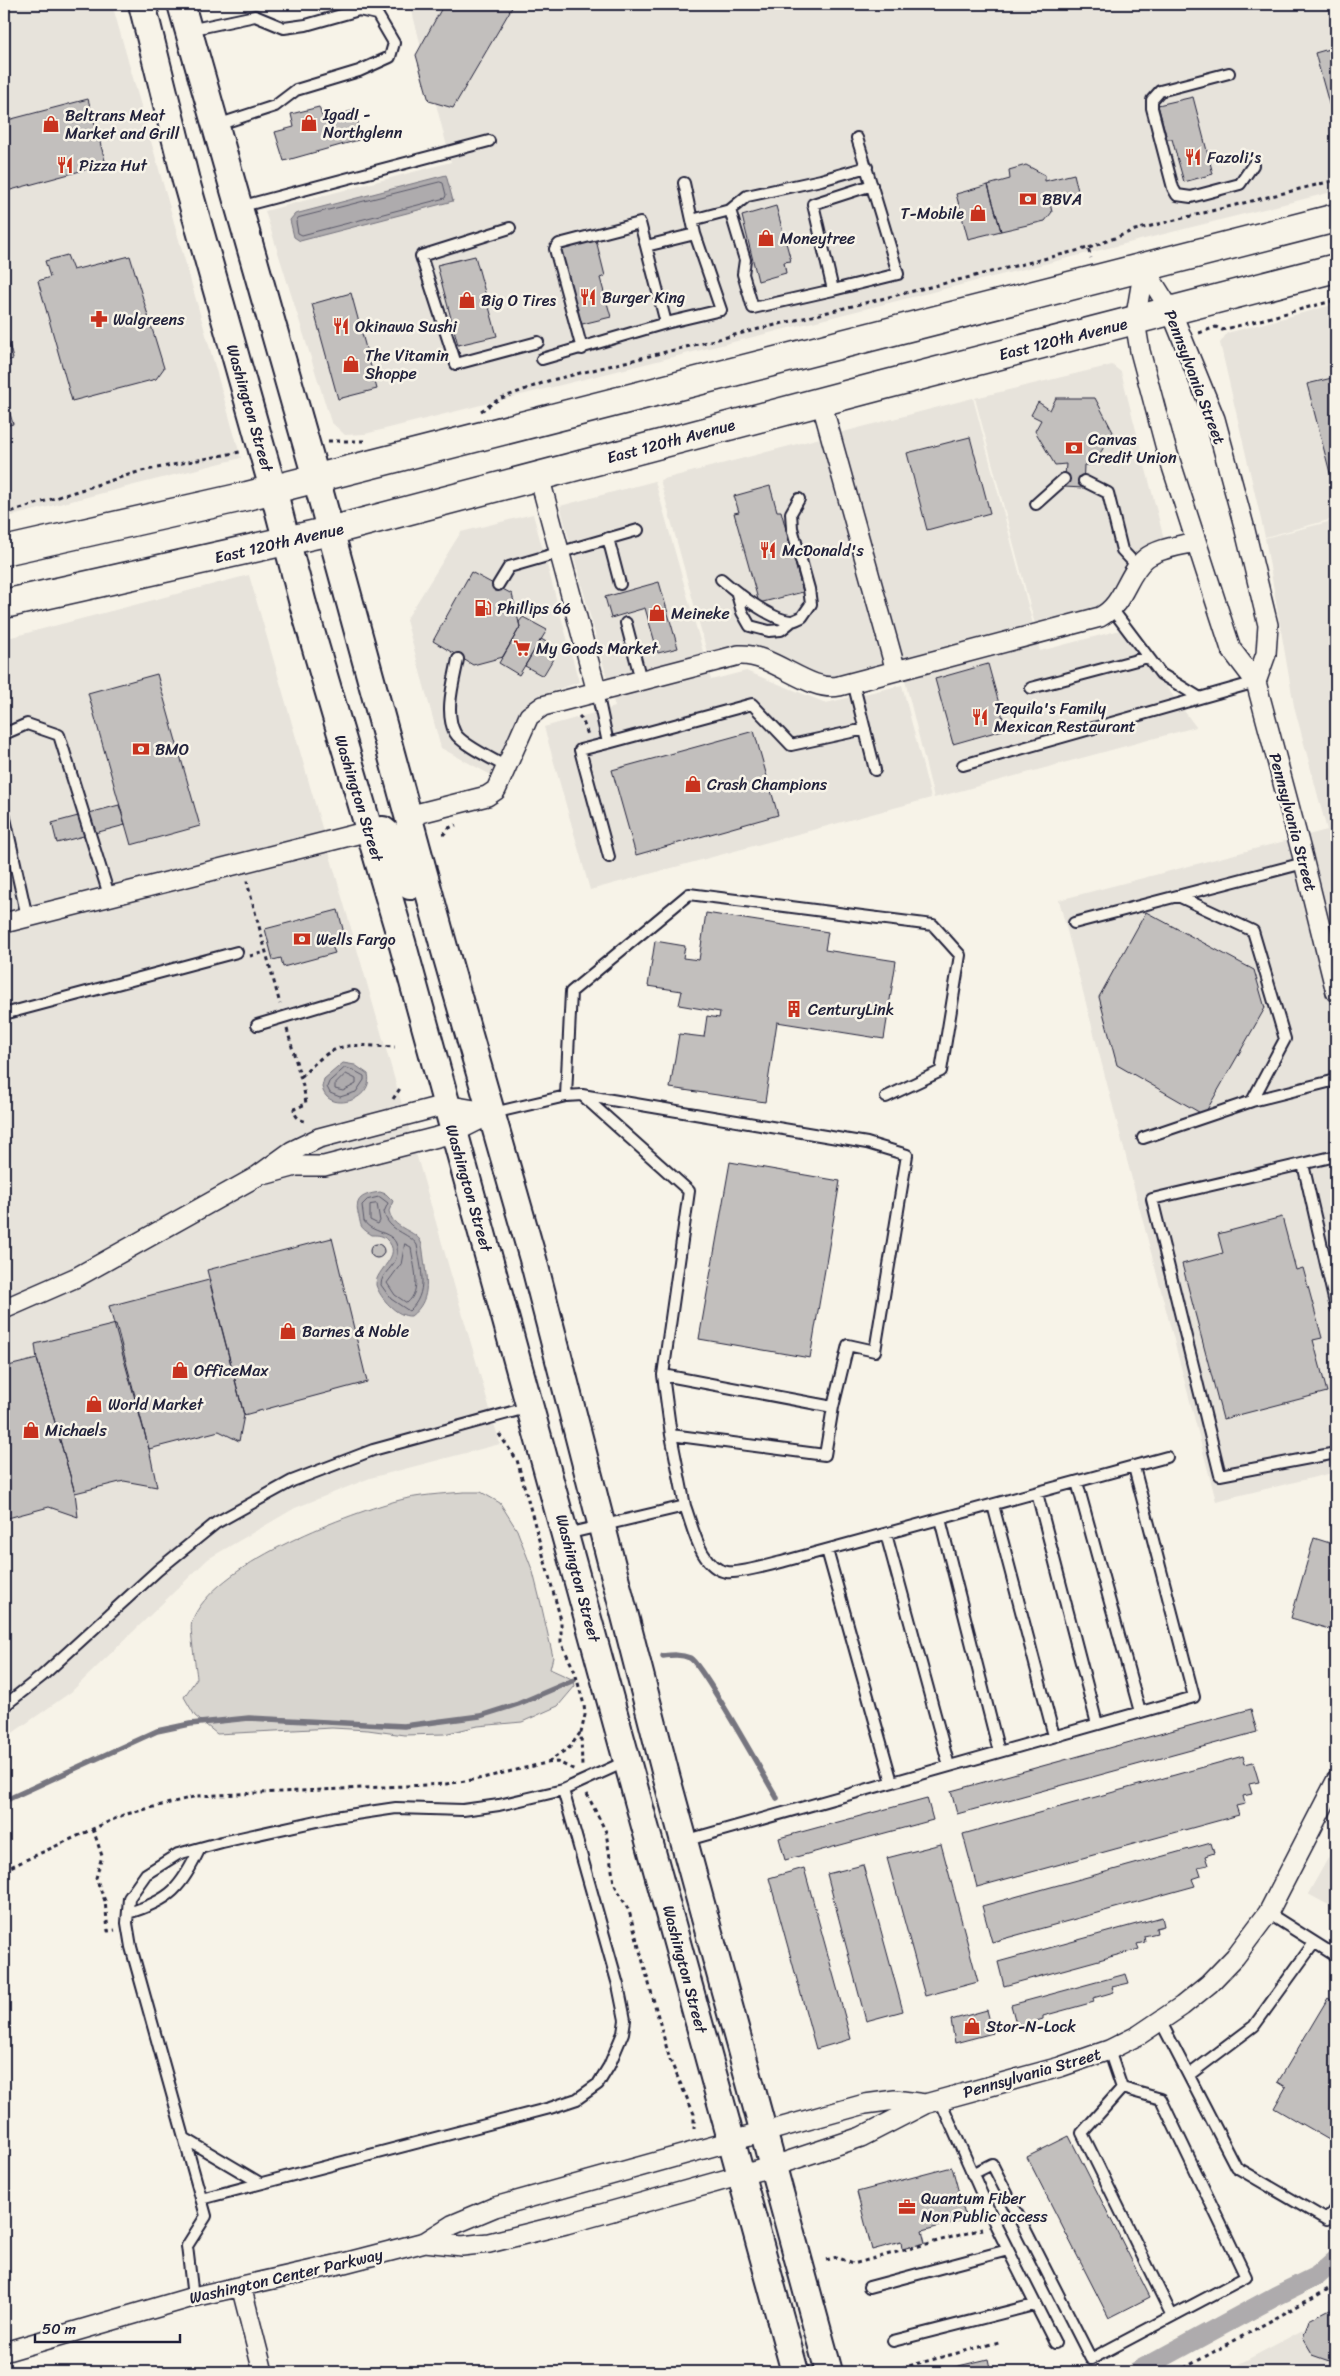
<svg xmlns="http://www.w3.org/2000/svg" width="1340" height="2376" font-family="Sriracha,sans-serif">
	<rect width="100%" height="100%" fill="#f7f3e8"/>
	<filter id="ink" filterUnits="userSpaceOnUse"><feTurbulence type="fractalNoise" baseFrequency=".02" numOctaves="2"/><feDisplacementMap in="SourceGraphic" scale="10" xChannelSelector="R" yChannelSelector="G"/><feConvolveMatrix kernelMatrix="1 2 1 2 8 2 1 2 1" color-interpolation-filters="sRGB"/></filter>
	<g filter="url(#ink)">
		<path fill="#e7e3db" d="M4,4H112L241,458L4,518Z
			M410,4H1336V191L365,434L345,435L331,422L265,211L451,162Z
			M1336,304V518L1265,537L1220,343L1227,333Z
			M1112,365L1121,372L1164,539L1137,552L1123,578L1101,611L1036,628L975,398Z
			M973,398L1040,651L1124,629L1196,727L934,798L900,660L834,679L819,676L743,644L707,652L660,480Z
			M655,481L711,680L746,671L826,703L902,685L931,798L590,890L544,727L615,707L560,506Z
			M533,514L579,682L536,697L521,710L491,775L441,748L406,620L461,532Z
			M1336,520V1472L1216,1501L1059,900L1327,830L1294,706L1265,538Z
			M249,575L500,1444L370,1478L295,1508L208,1559L71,1692L4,1739V639Z
			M1336,1844V1909L1308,1894Z
			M1336,2307V2372H1224L1314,2324Z"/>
		<path fill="#d8d5cf" stroke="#7d7c85" d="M464,1492H481L500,1503L517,1530L533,1572L541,1604L553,1657L550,1669L574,1680L575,1686L558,1706L522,1722L478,1726L444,1734L404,1735L368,1730L332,1728L217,1734L195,1716L184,1697L197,1678C196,1667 189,1629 192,1621C213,1565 342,1516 396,1501C418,1495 441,1494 464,1492Z"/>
		<path fill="#aeabad" stroke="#76747f" d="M446,175L453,201L300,241L294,237L290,220L295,214Z
			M343,1063L355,1065L368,1074C375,1100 327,1115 322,1087L324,1079Z
			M380,1192L386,1194L393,1201L389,1211C393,1229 412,1229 420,1240C423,1245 423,1253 424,1259C427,1281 431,1301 411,1316C397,1317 380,1298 376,1285C375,1269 404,1256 387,1240C383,1235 378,1235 372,1235C358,1226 362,1227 358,1213C354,1196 367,1194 380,1192Z"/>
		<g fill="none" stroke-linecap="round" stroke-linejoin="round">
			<path stroke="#5a5969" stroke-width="1" d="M440,182L443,183L446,195L445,198L302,235L298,233L296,222L298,218Z
				M345,1068L353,1070L364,1076V1080L356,1092L340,1097L330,1093L327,1087L329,1082Z
				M346,1074L356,1079V1084L343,1091L335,1089V1085Z
				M380,1197L388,1203L384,1212C388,1232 409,1232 417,1245C421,1269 429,1293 409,1311L391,1299L381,1285C381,1272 396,1267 397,1254C400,1229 373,1236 364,1221L362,1205L367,1200Z
				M377,1204L380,1221L378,1224L370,1220V1205Z
				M405,1244L411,1247C413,1265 423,1290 407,1303L395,1295L387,1283L401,1264Z"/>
			<path stroke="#76747f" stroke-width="5.5" d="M663,1656C672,1655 681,1654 690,1658C702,1664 765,1778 777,1798
				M4,1801L157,1731L190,1724L249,1718L404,1726L480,1716L518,1704L574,1680"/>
			<path stroke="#aeabad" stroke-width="20" d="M1136,2372L1276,2296L1317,2276L1336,2259"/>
		</g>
		<path fill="#c2bfbd" stroke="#22223b" d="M444,4H514L453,108L429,101L416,55Z
			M1336,47V129L1315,53Z
			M1193,97L1213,174L1184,182L1172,139H1167L1158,105Z
			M88,99L106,164L7,191L4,180V121Z
			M319,107L323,119L355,110L362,139L284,161L275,132L294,127L291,114Z
			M1026,165L1045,175V181L1074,174L1079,195L1050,203L1052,212L1045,221L1001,231L988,185L1010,179L1009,170Z
			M988,185L1001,231L968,239L956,194Z
			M776,206L791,261L784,262L786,273L758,281L742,216Z
			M596,240L605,276L600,278L611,317L578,325L558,251Z
			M67,255L73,270L130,256L164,368L156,379L72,401L38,281L50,277L45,261Z
			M475,256L497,336L458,345L437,265Z
			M351,293L377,389L338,399L312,304Z
			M4,324L13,359L4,362Z
			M1336,377V471L1330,473L1307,384Z
			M4,393L13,424L4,426Z
			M1056,398H1095L1113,432L1093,465H1084L1083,488L1064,487L1066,464L1055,465L1035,431L1041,420L1031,415L1038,402L1050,410Z
			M970,437L990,513L927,530L907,453Z
			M770,486L777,511H781L803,592L759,603L734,513L739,512L734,496Z
			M471,572L512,594L520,627L503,657L473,665L433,641Z
			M659,582L678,648L658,653L645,608L611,618L605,597Z
			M523,617L547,630L519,675L499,663L520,627L519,622Z
			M541,639L559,649L543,676L525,666Z
			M988,664L1006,729L953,744L935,679Z
			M157,674L200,826L131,845L88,693Z
			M754,731L778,815L636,855L612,770Z
			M119,805L125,825L57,843L52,823Z
			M338,910L345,937L330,941L335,953L283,967L281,958L273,960L265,929Z
			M1146,912L1254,970L1265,1008L1204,1115L1117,1065L1099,997Z
			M706,913L828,932L825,950L896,961L884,1039L777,1022L765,1102L670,1088L679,1034L704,1037L707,1016L719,1018L720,1012L679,1005L682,991L648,986L655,941L685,946L683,958L699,960Z
			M730,1162L840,1181L810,1358L699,1339Z
			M1282,1217L1296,1270L1303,1268L1322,1338L1313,1340L1327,1392L1223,1419L1182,1264L1223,1253L1218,1234Z
			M332,1238L367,1382L244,1415L207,1270Z
			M370 1251a7 7 0 1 1 14 0a7 7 0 1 1-14 0Z
			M209,1280L244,1415L239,1441L219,1431L149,1449L109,1306Z
			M116,1324L149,1449L157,1487L124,1481L75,1493L37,1359L35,1344Z
			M37,1359L75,1493L78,1517L49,1507L4,1519V1367Z
			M1314,1538L1336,1545V1631L1291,1618Z
			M1251,1709L1257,1732L957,1814L951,1791Z
			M1243,1756L1245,1764L1253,1762L1259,1782L1249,1784L1252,1794L1243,1796L1245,1804L1236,1806L1239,1815L977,1887L963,1834Z
			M927,1798L933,1820L785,1860L779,1838Z
			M1211,1843L1214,1853L1205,1856L1208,1865L1198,1867L1201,1876L1192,1879L1195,1886L992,1942L982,1906Z
			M941,1844L978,1982L925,1996L887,1858Z
			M863,1865L903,2011L866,2021L827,1874Z
			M804,1868L851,2039L816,2049L769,1878Z
			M1162,1917L1164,1926L1156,1928L1157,1933L1144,1936L1145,1942L1137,1944L1139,1949L1004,1986L998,1962Z
			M1126,1974L1129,1983L1112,1987L1114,1992L1093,1998L1094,2002L1043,2016V2019L1017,2027L1011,2005Z
			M1328,1998L1336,2003V2144L1274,2108L1286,2087L1278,2082Z
			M987,2010L993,2033L955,2043L951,2020Z
			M1069,2136L1150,2297L1109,2318L1027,2157Z
			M952,2167L966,2219L922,2231L925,2243L902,2249L901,2242L872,2250L857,2192Z
			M1330,2309L1336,2311V2360L1333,2362L1313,2355L1303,2338L1309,2320Z
			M988,2359L991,2372H933Z
			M931,2367L933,2372H910Z"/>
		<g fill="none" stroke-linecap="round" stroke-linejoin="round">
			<g stroke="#22223b" stroke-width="14">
				<path id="lane" d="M189,30L255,16L284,28L306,25L359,10L377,14L394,43L390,57L359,71L296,90L275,106L217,125
					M1229,73L1160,91L1152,100V108L1173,188L1177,195L1191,197L1240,184L1253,165
					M857,138C871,183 885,228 898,274L833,290L813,204L872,185
					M239,207L489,141
					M730,210L745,260L743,274L753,308L833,290
					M692,220L730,210L747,196L821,180L867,167
					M510,228L421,256L456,364L538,342
					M646,246L695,234L684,183
					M666,323L721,310L695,234
					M542,359L666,323L640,223L559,244L555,249L582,349
					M1084,481L1108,493L1122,550L1138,567
					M1036,504L1064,479
					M608,538L620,584
					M721,579C736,592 771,620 791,621C795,621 799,618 802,617L811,604L809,589L792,528L791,513L799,499
					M498,585L509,567L638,530
					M737,594L742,612L750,626L769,631L781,630L792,621
					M1112,609L1161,674L1200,698
					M626,623L641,680
					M458,659C454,681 444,712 455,733C462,745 495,760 508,768
					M853,682L875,770
					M1031,688L1148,657
					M597,692L608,743L752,704L791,745L865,729
					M4,734L27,724L59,735L109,895
					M608,743L580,750L609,857
					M963,765L1256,682
					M4,814L27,917
					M1178,896L1253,931L1285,1039L1252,1101L1336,1080
					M1074,923L1304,863
					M4,1014L237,952
					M257,1025L354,996
					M582,1095L689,1191L663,1375
					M566,1096L571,992L689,894L933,925L960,955L941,1071L886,1097
					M493,1113L566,1096L582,1095L867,1143L907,1155L875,1351L848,1345L833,1407L663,1375L671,1435L825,1455L833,1407
					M1143,1138L1252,1101
					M1336,1156L1152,1199L1220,1475L1336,1453
					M1303,1164L1336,1308
					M1077,1482L1140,1712
					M1037,1493L1097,1724
					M993,1505L1054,1736
					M685,1506C693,1527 700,1568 727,1572C738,1574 773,1564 785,1561L1167,1457
					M940,1519L999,1752
					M566,1534L685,1506L671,1435
					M886,1534L949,1766
					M827,1550L892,1782
					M4,1706L42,1676L158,1570L216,1523L292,1481L373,1450L530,1407
					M684,1841L1194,1697L1134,1467
					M128,1913C171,1900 181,1888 200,1848
					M1268,1913L1336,1956
					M1161,2022L1236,2167L1327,2220L1336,2207
					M1189,2075L1254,2026L1314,1943
					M1122,2088L1082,2133L1172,2316
					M940,2100L996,2226L1055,2343
					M184,2138L260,2183
					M972,2174L992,2164L1091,2359L1246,2277L1161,2099L1122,2088L1109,2050
					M201,2199L550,2108L577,2099L598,2084L609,2066L623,2033L625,2020L618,1985L563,1790
					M869,2287L1008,2250
					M193,2297L187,2246L206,2216L131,1947L127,1923L129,1898L146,1874L178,1854L222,1842L335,1817L396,1808L463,1810L499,1805L563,1790L627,1761
					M893,2341L1034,2305"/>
			</g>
			<g stroke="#22223b" stroke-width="22">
				<path id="street" d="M1144,268L1135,321L1140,351L1165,445L1231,649L1256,682L1302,854L1336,992
					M1144,268L1171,311L1215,419L1244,526L1268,625L1266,654L1256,682
					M821,401L896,671
					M539,476L597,692
					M408,816L487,796L496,790L529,716L543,706L739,655C773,653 809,693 839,686L1100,617C1125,604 1126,574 1146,558C1159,548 1180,546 1195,542
					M4,923L369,831
					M267,1174L296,1166H324L453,1133L493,1113
					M4,1309L77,1277L256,1177L292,1151L319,1138L445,1105L493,1113
					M425,2242L462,2246L489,2243L566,2224L774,2166L861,2137L925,2104L1060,2067L1109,2050L1139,2035L1182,2006L1209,1984L1235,1957L1268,1913L1336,1781
					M241,2286L263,2372
					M4,2352L193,2297L344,2263L425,2242L452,2225L495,2207L865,2104L895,2100L925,2104"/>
			</g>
			<g stroke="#22223b" stroke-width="30">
				<path id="secondary" d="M142,4L186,181L273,489L303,604L402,942L795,2372
					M181,4L316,478L445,951L533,1259L667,1779L829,2372
					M369,831L383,830L394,839L410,886"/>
			</g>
			<g stroke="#22223b" stroke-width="31">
				<path id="primary" d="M4,551L247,496L1336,218
					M4,604L330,531L880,386L1336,268"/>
			</g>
			<path stroke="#22223b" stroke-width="3" stroke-dasharray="4 4" stroke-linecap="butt" d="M1089,248L1135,230L1336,180
				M1199,333L1216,327L1222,330L1336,300
				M481,411L499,399L548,381L1088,248L1091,258
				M328,441H364
				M4,514L141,471L240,452
				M579,716L582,719L588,735
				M443,835L449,828L456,825
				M249,882H247L280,1004
				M250,956L266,952
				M287,1029L304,1090L306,1104L294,1109C295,1118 300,1120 308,1122
				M301,1077C337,1039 345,1045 395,1047
				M393,1099L401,1087
				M499,1434L517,1460L561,1620V1642L575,1672L584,1705L585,1715L581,1733L582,1767
				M548,1762L570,1747L580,1733
				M587,1794L606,1832L614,1883L629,1911L670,2060L694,2114V2129
				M93,1829L102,1856L96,1878L105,1901L108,1931L115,1930
				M4,1870L123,1815L197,1796L446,1784L478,1779L546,1763L558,1762L575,1770
				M826,2260L837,2257L853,2264L982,2229
				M898,2372L897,2369L999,2342
				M1177,2372L1336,2285"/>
			<use href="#lane" stroke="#f7f3e8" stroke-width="10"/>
			<use href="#street" stroke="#f7f3e8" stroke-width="19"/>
			<use href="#secondary" stroke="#f7f3e8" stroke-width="26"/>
			<use href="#primary" stroke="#f7f3e8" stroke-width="28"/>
		</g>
	</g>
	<defs>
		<g id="shop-bare" transform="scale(1.35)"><path d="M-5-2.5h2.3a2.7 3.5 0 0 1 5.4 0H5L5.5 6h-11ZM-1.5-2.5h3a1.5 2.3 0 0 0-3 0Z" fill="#c8321e" stroke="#f7f3e8" stroke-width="2.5" paint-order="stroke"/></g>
		<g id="restaurant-bare" transform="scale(1.35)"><path d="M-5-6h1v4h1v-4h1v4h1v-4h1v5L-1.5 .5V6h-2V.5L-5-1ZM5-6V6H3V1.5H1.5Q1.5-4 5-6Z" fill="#c8321e" stroke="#f7f3e8" stroke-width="2.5" paint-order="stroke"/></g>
		<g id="bank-bare" transform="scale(1.35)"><path d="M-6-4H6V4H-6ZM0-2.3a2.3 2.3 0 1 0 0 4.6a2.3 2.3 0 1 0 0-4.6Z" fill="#c8321e" stroke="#f7f3e8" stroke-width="2.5" paint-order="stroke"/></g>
		<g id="pharmacy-bare" transform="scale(1.35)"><path d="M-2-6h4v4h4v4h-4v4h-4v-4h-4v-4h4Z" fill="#c8321e" stroke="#f7f3e8" stroke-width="2.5" paint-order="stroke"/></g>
		<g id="fuel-bare" transform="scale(1.35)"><path d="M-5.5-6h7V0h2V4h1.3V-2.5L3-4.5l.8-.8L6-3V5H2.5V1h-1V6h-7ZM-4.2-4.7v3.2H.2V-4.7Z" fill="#c8321e" stroke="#f7f3e8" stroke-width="2.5" paint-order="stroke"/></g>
		<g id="supermarket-bare" transform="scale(1.35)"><path d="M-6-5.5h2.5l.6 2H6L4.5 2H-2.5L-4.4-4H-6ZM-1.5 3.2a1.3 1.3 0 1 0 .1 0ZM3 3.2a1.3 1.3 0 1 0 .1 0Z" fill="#c8321e" stroke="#f7f3e8" stroke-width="2.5" paint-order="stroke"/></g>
		<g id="building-bare" transform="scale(1.35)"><path d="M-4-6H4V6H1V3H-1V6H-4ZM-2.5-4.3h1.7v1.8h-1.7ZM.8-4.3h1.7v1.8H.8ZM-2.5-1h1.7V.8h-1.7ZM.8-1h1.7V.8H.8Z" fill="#c8321e" stroke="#f7f3e8" stroke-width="2.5" paint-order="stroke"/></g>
		<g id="office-bare" transform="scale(1.35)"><path d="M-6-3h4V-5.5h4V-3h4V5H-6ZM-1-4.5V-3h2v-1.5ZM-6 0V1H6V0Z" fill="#c8321e" stroke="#f7f3e8" stroke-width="2.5" paint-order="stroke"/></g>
	</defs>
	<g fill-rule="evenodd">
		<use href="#shop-bare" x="309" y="123"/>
		<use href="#shop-bare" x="51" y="124"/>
		<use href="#restaurant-bare" x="1193" y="157"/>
		<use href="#restaurant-bare" x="65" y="165"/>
		<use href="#bank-bare" x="1028" y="199"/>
		<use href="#shop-bare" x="978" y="213"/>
		<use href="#shop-bare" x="766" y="238"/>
		<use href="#restaurant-bare" x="588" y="297"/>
		<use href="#shop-bare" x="467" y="300"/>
		<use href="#pharmacy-bare" x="99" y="319"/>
		<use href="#restaurant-bare" x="341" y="326"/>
		<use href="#shop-bare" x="351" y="364"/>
		<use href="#bank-bare" x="1074" y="448"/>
		<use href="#restaurant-bare" x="768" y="550"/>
		<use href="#fuel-bare" x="483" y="608"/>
		<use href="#shop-bare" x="657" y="613"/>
		<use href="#supermarket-bare" x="522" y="648"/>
		<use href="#restaurant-bare" x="980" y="717"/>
		<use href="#bank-bare" x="141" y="749"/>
		<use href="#shop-bare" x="693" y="784"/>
		<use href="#bank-bare" x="302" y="939"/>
		<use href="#building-bare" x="794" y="1009"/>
		<use href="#shop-bare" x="288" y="1331"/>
		<use href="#shop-bare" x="180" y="1370"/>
		<use href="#shop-bare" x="94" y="1404"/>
		<use href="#shop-bare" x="31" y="1430"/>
		<use href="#shop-bare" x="972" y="2026"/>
		<use href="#office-bare" x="907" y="2207"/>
	</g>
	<g text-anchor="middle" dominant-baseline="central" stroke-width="5" stroke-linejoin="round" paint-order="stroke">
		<g font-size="16" fill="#22223b" stroke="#f7f3e8" text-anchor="start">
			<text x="323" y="114">IgadI -<tspan x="323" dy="18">Northglenn</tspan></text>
			<text x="65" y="115">Beltrans Meat<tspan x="65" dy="18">Market and Grill</tspan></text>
			<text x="1207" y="157">Fazoli's</text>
			<text x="79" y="165">Pizza Hut</text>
			<text x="1042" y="199">BBVA</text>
			<text x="964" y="213" text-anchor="end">T-Mobile</text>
			<text x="780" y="238">Moneytree</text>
			<text x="602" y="297">Burger King</text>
			<text x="481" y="300">Big O Tires</text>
			<text x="113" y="319">Walgreens</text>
			<text x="355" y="326">Okinawa Sushi</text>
			<text x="365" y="355">The Vitamin<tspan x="365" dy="18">Shoppe</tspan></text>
			<text x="1088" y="439">Canvas<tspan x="1088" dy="18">Credit Union</tspan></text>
			<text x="782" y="550">McDonald's</text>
			<text x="497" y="608">Phillips 66</text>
			<text x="671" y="613">Meineke</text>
			<text x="536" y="648">My Goods Market</text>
			<text x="994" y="708">Tequila's Family<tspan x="994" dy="18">Mexican Restaurant</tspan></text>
			<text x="155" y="749">BMO</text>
			<text x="707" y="784">Crash Champions</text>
			<text x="316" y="939">Wells Fargo</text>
			<text x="808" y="1009">CenturyLink</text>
			<text x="302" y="1331">Barnes &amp; Noble</text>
			<text x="194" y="1370">OfficeMax</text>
			<text x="108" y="1404">World Market</text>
			<text x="45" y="1430">Michaels</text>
			<text x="986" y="2026">Stor-N-Lock</text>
			<text x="921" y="2198">Quantum Fiber<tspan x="921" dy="18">Non Public access</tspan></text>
		</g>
		<g font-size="16" fill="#22223b" stroke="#f7f3e8">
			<text transform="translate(1063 339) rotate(-14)">East 120th Avenue</text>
			<text transform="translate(1195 377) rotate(69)">Pennsylvania Street</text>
			<text transform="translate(250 408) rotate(74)">Washington Street</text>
			<text transform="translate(671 441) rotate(-15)">East 120th Avenue</text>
			<text transform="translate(279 543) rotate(-13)">East 120th Avenue</text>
			<text transform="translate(359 798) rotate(73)">Washington Street</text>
			<text transform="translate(1293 822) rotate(75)">Pennsylvania Street</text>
			<text transform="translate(469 1188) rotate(74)">Washington Street</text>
			<text transform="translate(578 1578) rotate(75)">Washington Street</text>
			<text transform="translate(685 1969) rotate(75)">Washington Street</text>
			<text transform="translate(1032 2073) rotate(-16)">Pennsylvania Street</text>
			<text transform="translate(286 2276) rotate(-13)">Washington Center Parkway</text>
		</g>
	</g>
	<rect width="1340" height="2376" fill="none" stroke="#f7f3e8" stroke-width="20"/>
	<rect x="10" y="10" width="1320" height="2356" fill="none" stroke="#22223b" stroke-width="2" filter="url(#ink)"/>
	<path d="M35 2334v8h145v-8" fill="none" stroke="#22223b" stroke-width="2.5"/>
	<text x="42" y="2334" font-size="15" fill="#22223b" stroke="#f7f3e8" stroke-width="4" paint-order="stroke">50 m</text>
</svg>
